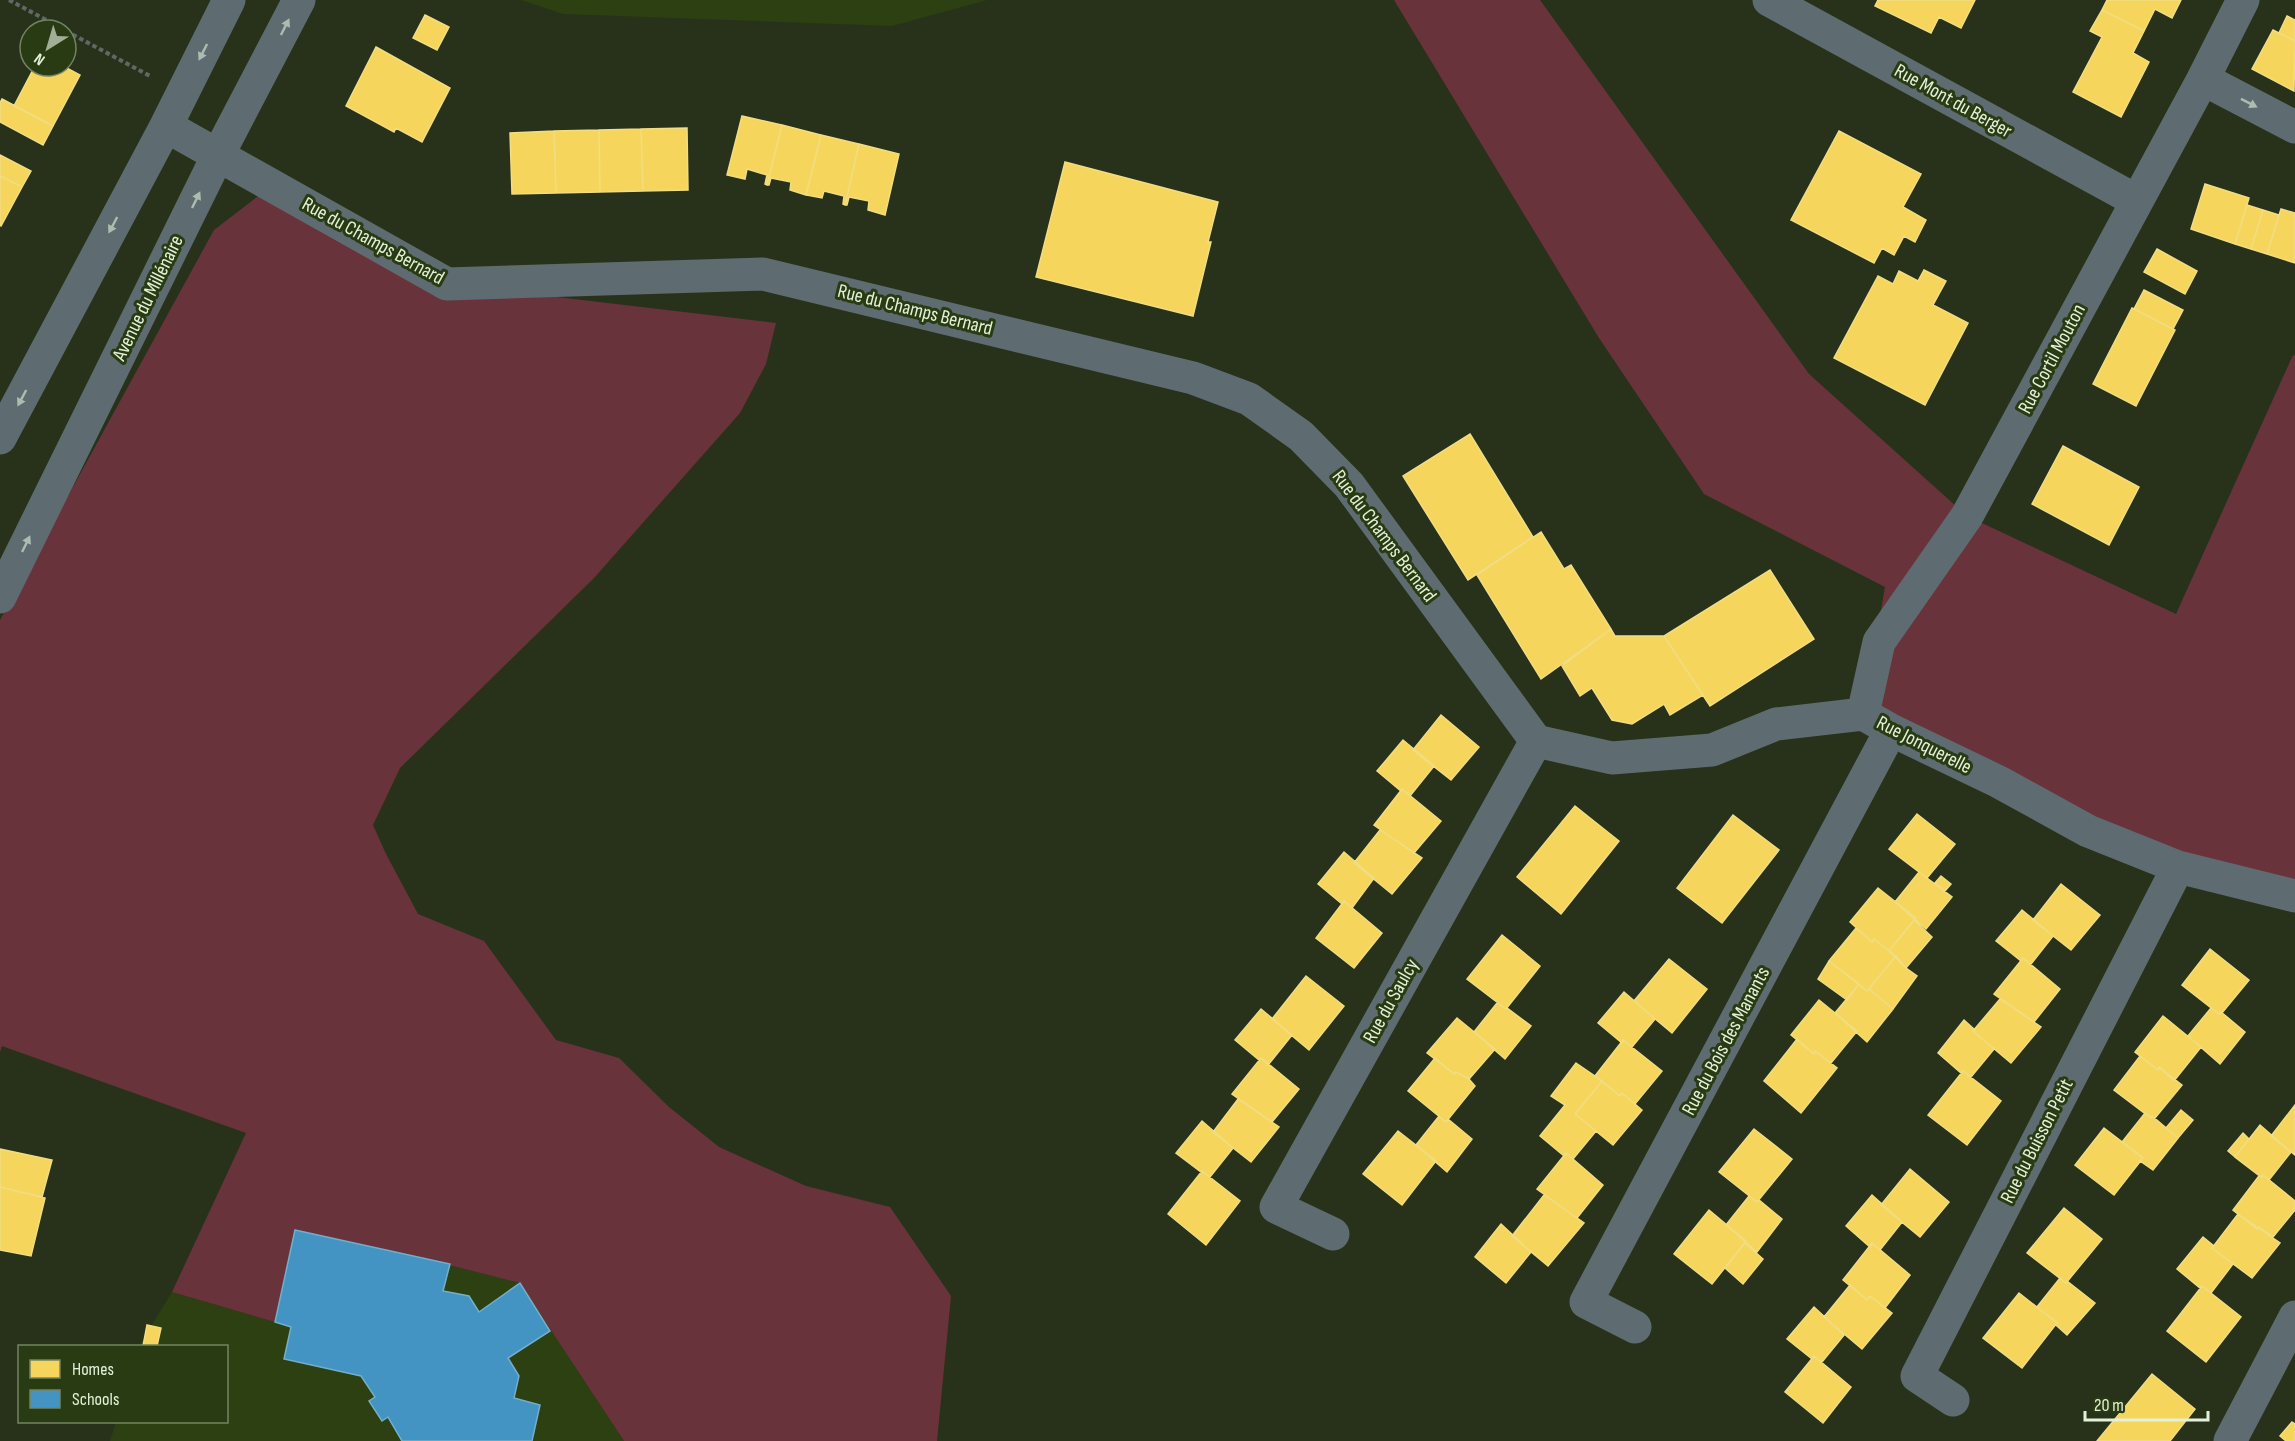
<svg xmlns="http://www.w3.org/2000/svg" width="2295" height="1441" font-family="'Sofia Sans Condensed',sans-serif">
	<rect width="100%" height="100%" fill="#28321b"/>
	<path fill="#2c4011" d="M521,0H987L892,26L563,14Z
		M295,1230L449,1265L521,1283L624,1441H110L116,1422H226V1346H139L172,1292L275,1322Z"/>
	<path fill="#69333b" d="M1394,0H1540L1809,374L1967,516L2176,614L2293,355L2295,356V896L2178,867L1863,714L1885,587L1704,494L1599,338Z
		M261,194L447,284L776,323L766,364L740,413L594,578L400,768L373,825L386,854L418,914L484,941L556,1040L619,1058L669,1107L719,1147L806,1186L890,1207L951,1296L937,1441H624L520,1283L449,1265L295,1231L275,1322L172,1292L246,1133L2,1046L0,1052V620L214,230Z"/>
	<path fill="#f6d55c" stroke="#f1dd82" stroke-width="1.5" d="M1878,0H1975L1961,28L1939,17L1931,33L1875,6Z
		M2107,0H2181L2172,18L2155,9L2144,31L2102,10Z
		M2102,10L2144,31L2133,53L2149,62L2121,117L2073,92L2102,37L2090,31Z
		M425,15L449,27L437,50L413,38Z
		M2287,16L2295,20V41L2279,33Z
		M2273,30L2295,41L2294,91L2252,69Z
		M376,47L450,88L422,142L396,128L394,132L346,106Z
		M35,66H63L80,75L53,126L14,106Z
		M2,99L53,126L43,145L0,122V103Z
		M742,116L782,125L767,185L765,184L767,175L747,169L745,179L727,175Z
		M782,125L821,135L806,195L790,190L791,182L771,178L769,185H767Z
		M687,128L688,190L643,191L641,129Z
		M641,129L643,191L600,192L599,130Z
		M599,130L600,192L556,193L554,131Z
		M554,131L556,193L512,194L510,133Z
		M1839,131L1921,174L1903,207L1926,220L1915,242L1904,236L1894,255L1882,248L1874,263L1791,220Z
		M821,135L859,144L845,205L843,204L844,196L824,191L822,198L806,195Z
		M859,144L899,154L885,215L868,210L869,201L849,197L847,205H845Z
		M0,155L31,171L22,187L0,176Z
		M1065,162L1218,202L1208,242H1211L1193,316L1036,277Z
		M0,176L22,187L1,226L0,225Z
		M2205,184L2249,198L2235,244L2191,229Z
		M2247,205L2263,210L2251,249L2235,244Z
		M2281,209L2295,213V263L2267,254Z
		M2263,210L2279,215L2267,254L2251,249Z
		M2157,249L2197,271L2185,294L2144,272Z
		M1924,270L1946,281L1933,305L1968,323L1925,405L1834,358L1878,276L1893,284L1899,271L1918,281Z
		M2144,290L2183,310L2173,329L2134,309Z
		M2132,308L2175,330L2136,406L2093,384Z
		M1470,434L1533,537L1468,580L1403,476Z
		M2063,446L2139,487L2109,545L2032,504Z
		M1541,532L1564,569L1571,565L1611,629L1541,679L1477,575Z
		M1770,570L1814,639L1710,706L1664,636Z
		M1611,629L1615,636H1664L1703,695L1670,715L1664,704L1632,724L1612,720L1592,688L1580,696L1562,666Z
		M1441,715L1479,747L1451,780L1413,750Z
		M1403,740L1434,766L1410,796L1402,789L1401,791L1377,771Z
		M1402,789L1441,821L1414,853L1374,825Z
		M1575,806L1619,841L1561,914L1517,877Z
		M1917,814L1955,844L1927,878L1889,849Z
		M1733,815L1779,850L1722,923L1677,888Z
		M1380,830L1422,858L1392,894L1354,863Z
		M1344,852L1374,878L1352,908L1344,901L1342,904L1318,884Z
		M1919,872L1952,897L1926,929L1895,902Z
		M1941,876L1951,884L1945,891L1935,883Z
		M2061,884L2100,915L2071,950L2033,920Z
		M1878,888L1916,918L1889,951L1874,939L1872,942L1850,922Z
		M1344,901L1382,933L1354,968L1316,938Z
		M2022,910L2053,936L2031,964L2023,958L2021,961L1996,941Z
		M1914,920L1932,937L1906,968L1889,951Z
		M1856,928L1872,942L1874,939L1896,956L1867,991L1829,961Z
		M1502,935L1540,966L1506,1009L1467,979Z
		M2210,949L2249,980L2222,1013L2221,1012L2219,1014L2182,985Z
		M1896,956L1906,968L1917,976L1893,1009L1869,989Z
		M2023,958L2060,989L2034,1022L1994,994Z
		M1669,959L1707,989L1672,1033L1634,1001Z
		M1829,961L1859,984L1847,1000L1818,979Z
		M1306,976L1344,1006L1309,1050L1272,1019Z
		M1859,984L1867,991L1869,989L1893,1009L1867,1042L1835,1013Z
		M1624,992L1655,1019L1632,1047L1623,1040L1622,1043L1598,1023Z
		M2000,999L2041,1027L2011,1063L1973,1031Z
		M1819,1000L1857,1031L1831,1063L1815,1051L1814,1054L1791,1035Z
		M1497,1003L1506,1009L1507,1008L1531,1026L1505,1059L1474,1032Z
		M2211,1008L2219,1014L2221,1012L2245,1032L2220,1064L2188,1036Z
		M1261,1009L1292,1035L1268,1065L1261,1058L1259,1060L1235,1040Z
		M2163,1016L2201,1047L2174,1081L2159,1067L2158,1070L2135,1052Z
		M1457,1018L1495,1049L1469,1079L1456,1072L1454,1074L1427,1053Z
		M1964,1020L1975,1030L1973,1031L1994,1049L1971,1077L1963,1071L1961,1073L1938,1053Z
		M1797,1039L1814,1054L1815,1051L1837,1068L1801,1113L1764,1081Z
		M1623,1040L1662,1071L1635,1104L1622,1093L1620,1096L1595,1076Z
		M2140,1056L2158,1070L2159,1067L2182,1085L2155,1118L2152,1116L2151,1118L2114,1090Z
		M1261,1058L1299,1089L1272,1122L1232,1094Z
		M1435,1058L1454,1074L1456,1072L1469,1079L1475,1086L1446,1122L1408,1091Z
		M1576,1063L1602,1081L1575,1114L1596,1131L1573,1159L1566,1153L1564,1156L1540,1136L1565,1105L1551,1096Z
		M1963,1071L2001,1101L1967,1145L1928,1115Z
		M1602,1081L1620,1096L1622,1093L1642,1110L1613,1145L1575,1114Z
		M1238,1099L1279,1127L1251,1162L1213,1132Z
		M2295,1105V1155L2271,1136Z
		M2181,1110L2193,1120L2178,1138L2166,1128Z
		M2145,1113L2151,1118L2152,1116L2178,1138L2153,1170L2140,1161L2143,1158L2122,1142Z
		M1439,1116L1446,1122L1448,1119L1472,1139L1447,1172L1416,1145Z
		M1202,1121L1233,1148L1210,1177L1202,1171L1201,1172L1176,1153Z
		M2260,1125L2291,1152L2269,1180L2263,1175L2261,1177L2235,1157Z
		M2104,1128L2143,1158L2114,1195L2075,1165Z
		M1754,1129L1792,1159L1757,1202L1719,1172Z
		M1398,1131L1436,1161L1402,1205L1363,1174Z
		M2243,1133L2249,1139L2235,1157L2228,1151Z
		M0,1149L52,1160L42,1197L0,1187Z
		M1566,1153L1603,1185L1577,1218L1537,1189Z
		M1910,1169L1949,1202L1920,1237L1881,1205Z
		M1202,1171L1240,1201L1206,1245L1168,1214Z
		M2263,1175L2295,1201V1210L2273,1237L2259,1227L2257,1229L2233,1210L2259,1176L2262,1177Z
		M0,1187L45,1198L31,1256L0,1250Z
		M1544,1195L1584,1223L1548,1266L1512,1236Z
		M1872,1195L1902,1222L1880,1250L1872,1243L1870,1247L1846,1226Z
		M1749,1196L1757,1202L1759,1200L1782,1219L1757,1252L1726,1225Z
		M2064,1208L2102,1239L2066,1283L2027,1253Z
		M1709,1210L1746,1241L1712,1284L1674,1254Z
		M2238,1214L2280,1243L2252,1278L2212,1248Z
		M1501,1224L1531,1252L1506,1283L1475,1257Z
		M2203,1237L2214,1246L2212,1248L2233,1264L2211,1293L2202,1286L2200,1288L2177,1269Z
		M1745,1243L1763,1259L1743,1284L1725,1268Z
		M1872,1243L1910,1275L1885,1308L1870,1296L1867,1300L1843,1280Z
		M2060,1278L2066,1283L2068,1282L2095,1303L2067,1335L2056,1325L2057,1323L2037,1307Z
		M1850,1285L1867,1300L1870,1296L1892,1313L1862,1349L1824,1317Z
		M2202,1286L2241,1317L2206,1362L2167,1331Z
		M2019,1293L2057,1323L2022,1368L1983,1338Z
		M1814,1307L1844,1335L1822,1362L1814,1356L1812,1359L1787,1339Z
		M147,1325L161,1328L157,1346H143Z
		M1814,1356L1851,1387L1823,1423L1785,1392Z
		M2152,1374L2195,1409L2170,1441H2097Z
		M2292,1422L2295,1424V1441H2286L2280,1436Z"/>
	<path fill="#4393c3" stroke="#73afca" stroke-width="1.5" d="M295,1230L450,1264L443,1291L469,1296L479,1312L520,1283L550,1331L508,1358L519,1376L514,1398L540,1405L532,1441H402L388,1417L382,1421L369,1401L375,1397L361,1376L284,1359L291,1327L275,1322Z"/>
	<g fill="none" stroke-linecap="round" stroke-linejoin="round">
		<path stroke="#5e6966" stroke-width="4" stroke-dasharray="4.5 3" stroke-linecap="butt" d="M9,0L65,30
			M66,31L150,76"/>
		<path stroke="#5e6c71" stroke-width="33" d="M1769,0L2137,201
			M2203,79L2295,127
			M166,126L447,284L763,274L1193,378L1249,399L1301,436L1349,485L1536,741
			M0,438L166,126L229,0
			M0,597L218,155L299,0
			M1863,714L1879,642L1967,516L2203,79L2243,0
			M1536,741L1612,758L1712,750L1776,724L1863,714L1891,730L1999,782L2088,831L2178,867L2295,896
			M1333,1234L1276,1207L1536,741
			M1635,1327L1586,1302L1891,730
			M1953,1400L1917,1376L2178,867
			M2230,1441L2295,1317"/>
	</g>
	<defs><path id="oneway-solid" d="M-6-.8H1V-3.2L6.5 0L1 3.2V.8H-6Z" transform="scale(1.5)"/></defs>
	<g fill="#aebcaf">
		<use href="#oneway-solid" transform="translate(285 27) rotate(-63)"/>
		<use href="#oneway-solid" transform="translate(203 52) rotate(117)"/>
		<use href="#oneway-solid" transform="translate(2249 103) rotate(27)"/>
		<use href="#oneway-solid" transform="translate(196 200) rotate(-64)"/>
		<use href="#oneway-solid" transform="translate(113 225) rotate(118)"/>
		<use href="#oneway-solid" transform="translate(22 398) rotate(118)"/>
		<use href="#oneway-solid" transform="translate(26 544) rotate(-64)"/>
	</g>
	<g text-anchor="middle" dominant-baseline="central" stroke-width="6" stroke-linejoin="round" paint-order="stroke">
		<g font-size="20" fill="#e4f1d9" stroke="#293b12">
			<text transform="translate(1953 101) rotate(29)">Rue Mont du Berger</text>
			<text transform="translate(373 241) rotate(29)">Rue du Champs Bernard</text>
			<text transform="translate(148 298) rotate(-64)">Avenue du Millénaire</text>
			<text transform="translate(915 310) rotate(14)">Rue du Champs Bernard</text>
			<text transform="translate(2052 359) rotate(-62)">Rue Cortil Mouton</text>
			<text transform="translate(1384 536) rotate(53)">Rue du Champs Bernard</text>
			<text transform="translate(1924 745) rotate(27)">Rue Jonquerelle</text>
			<text transform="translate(1391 1001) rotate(-61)">Rue du Saulcy</text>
			<text transform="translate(1726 1041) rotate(-62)">Rue du Bois des Manants</text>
			<text transform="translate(2037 1141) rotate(-63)">Rue du Buisson Petit</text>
		</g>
	</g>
	<rect x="18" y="1345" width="210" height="78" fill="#293b12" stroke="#748462" stroke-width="1.5"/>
	<rect x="30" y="1360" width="30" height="18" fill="#f6d55c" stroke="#748462" stroke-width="1.5"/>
	<text x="72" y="1375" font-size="18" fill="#e4f1d9">Homes</text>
	<rect x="30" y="1390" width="30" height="18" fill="#4393c3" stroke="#748462" stroke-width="1.5"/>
	<text x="72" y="1405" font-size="18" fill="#e4f1d9">Schools</text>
	<g transform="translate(48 48) rotate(217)"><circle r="28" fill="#293b12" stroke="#748462" stroke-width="1.5"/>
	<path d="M0-4.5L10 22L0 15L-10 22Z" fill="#a2ae96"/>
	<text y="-9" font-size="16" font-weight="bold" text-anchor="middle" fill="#e4f1d9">N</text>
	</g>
	<path d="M2085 1411v9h123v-9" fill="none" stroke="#e4f1d9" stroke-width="3"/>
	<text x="2094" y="1411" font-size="18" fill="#e4f1d9" stroke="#293b12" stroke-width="4.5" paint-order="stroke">20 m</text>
</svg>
